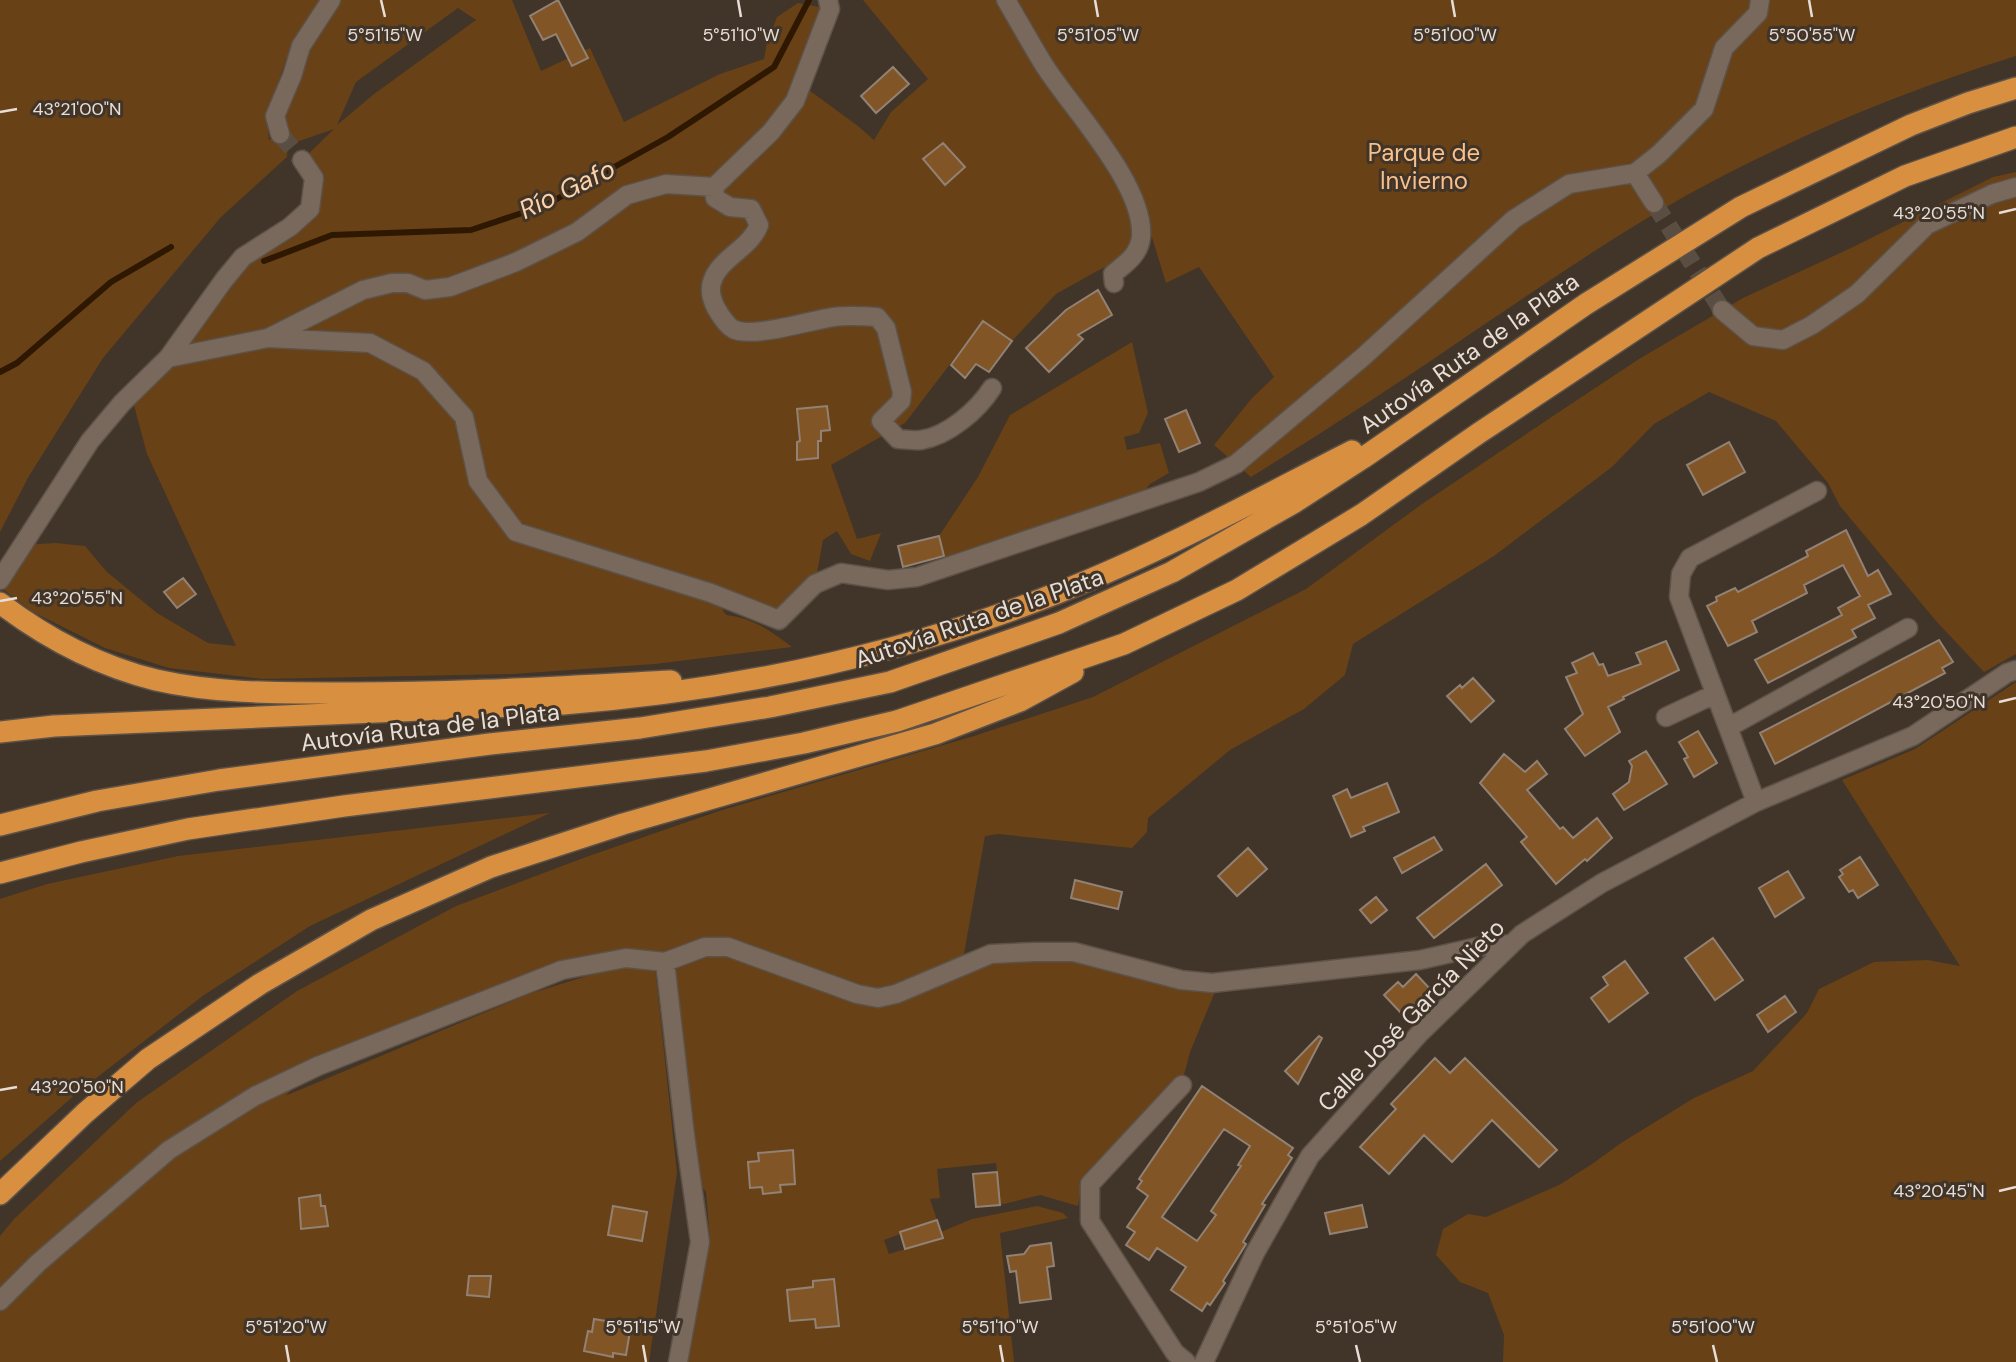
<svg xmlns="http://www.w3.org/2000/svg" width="2016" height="1362" font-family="'DM Sans',sans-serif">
	<rect width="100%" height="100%" fill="#413428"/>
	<path fill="#684117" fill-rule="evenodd" d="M0,0H320L298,32L285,62L267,118L269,140L280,134L275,116L331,0H512L541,71L590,48L624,122L720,74L764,59L767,43L777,17L798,3L830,9L802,85L858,126L874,140L891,112L928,79L863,0H1006L1134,199L1136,255L1099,270L1056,294L1012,341L983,321L905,423L831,465L857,539L881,533L870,561L851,554L837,531L823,540L815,584L779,620L712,593L726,615C753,618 771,631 792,647L655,664L513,674L263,679L169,668L105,648L33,612L0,587L21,545L56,543L85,546L107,572L157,613L208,643L236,646L147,454L131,394L224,280L310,209L302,160L334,129L288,145L287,157L221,217L103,358L29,476L0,532ZM458,8L476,20L374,94L337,125L356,82Z
		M1018,0H2016V56C1907,90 1805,132 1704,186C1625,228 1551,280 1476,330C1402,381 1327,430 1251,477L1214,445L1252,398L1274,377L1199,267L1166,283L1135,182L1114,147L1066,83Z
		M2016,172V654L1984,672L1936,621L1840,506L1828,483L1776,421L1709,392L1654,424L1612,467L1494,556L1353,644L1345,675L1304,709L1230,750L1148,818L1147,832L1132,848L998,834L985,836L962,965L878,998L728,947L562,970L318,1066L285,1096L529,994L622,965L655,967L677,1173L649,1362H0V1236L14,1219L136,1103L297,991L456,906L586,857L719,811L974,736L1093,697L1306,589L1422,504L1559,412L1639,359L1743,298L1853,247L1993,177Z
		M1132,342L1148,413L1139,433L1124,437L1127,450L1160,443L1169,473L1150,484L1141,495L944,557L939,536L978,477L1010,415Z
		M2016,682V1362H1503L1504,1335L1488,1293L1460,1282L1436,1255L1443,1229L1468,1214L1486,1217L1559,1185L1592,1164L1621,1143L1694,1098L1753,1071L1807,1013L1819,989L1874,962L1928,960L1960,966L1842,780L1915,749Z
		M550,813L310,926L204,995L78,1092L0,1161V899L47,884L178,856Z
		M716,952L881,1003L906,999L1007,958H1075L1217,987L1190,1052L1184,1075L1177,1077L1082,1185L1078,1206L1040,1195L1000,1205L996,1163L937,1169L940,1198L930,1199L937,1220L884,1240L889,1254L943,1238L941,1232L972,1219L1037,1206L1063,1213L1068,1218L1000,1233L1014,1362H687L710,1240L706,1192L695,1177L673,978L679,965Z"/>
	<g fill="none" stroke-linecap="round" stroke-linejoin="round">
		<path stroke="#2f1801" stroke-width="6" d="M264,261L332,235L471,230L546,205L668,137L774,67L809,0
			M0,372L17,363L111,282L171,247"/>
	</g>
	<path fill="#825526" stroke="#918275" stroke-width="2" fill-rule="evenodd" d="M558,0L588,58L572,66L556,34L543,40L530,16Z
		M893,67L909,84L876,113L861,96Z
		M943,143L965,167L945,185L923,159Z
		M1098,290L1112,315L1078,335L1083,339L1049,372L1026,348L1066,310Z
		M983,321L1012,341L989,372L976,364L965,378L951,365Z
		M827,406L830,430L821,431V441H818V458L797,460V442L800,441L797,409Z
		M1186,410L1200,443L1179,452L1165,419Z
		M1729,442L1745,472L1703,495L1687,465Z
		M1846,530L1868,576L1878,570L1891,594L1868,605L1875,618L1852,630L1856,637L1768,683L1755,660L1842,615L1838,608L1860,596L1843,565L1804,585L1807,593L1752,621L1757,632L1728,646L1707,606L1717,601L1716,597L1735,588L1738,592L1808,556L1806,551Z
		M939,536L944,556L903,567L898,546Z
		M183,578L196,594L177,608L164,592Z
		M1939,640L1953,662L1942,668L1945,673L1775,764L1760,733Z
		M1666,641L1679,670L1623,697L1624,699L1608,707L1620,732L1585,756L1565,729L1583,714L1566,677L1577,673L1572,663L1593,653L1599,665L1603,664L1608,676L1641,664L1636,653Z
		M1473,678L1494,701L1471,722L1447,696L1460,685L1462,688Z
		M1698,731L1717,763L1694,777L1684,759L1688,757L1679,742Z
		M1646,751L1667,784L1624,810L1613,794L1629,782L1632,766L1629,761Z
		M1504,754L1525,772L1537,761L1547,774L1527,790L1560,829L1563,827L1573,838L1597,818L1612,838L1587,861L1585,859L1556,884L1521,842L1527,837L1480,783Z
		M1387,783L1399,812L1363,827L1365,831L1351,837L1333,796L1347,789L1351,798Z
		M1434,837L1442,850L1402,873L1394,858Z
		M1248,848L1267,869L1237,896L1218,876Z
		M1860,857L1878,885L1858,898L1853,890L1849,892L1839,877L1843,874L1840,870Z
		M1486,864L1502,885L1434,938L1417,918Z
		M1788,871L1804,898L1775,917L1759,888Z
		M1075,880L1122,892L1118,909L1071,898Z
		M1376,897L1387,910L1371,923L1360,910Z
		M1713,938L1743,980L1715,1000L1685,958Z
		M1625,961L1648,993L1609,1022L1591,998L1608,985L1603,977Z
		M1416,974L1431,990L1403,1015L1384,995L1398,982L1403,987Z
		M1785,996L1796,1012L1768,1032L1757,1015Z
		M1319,1036L1322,1038L1298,1084L1285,1071Z
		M1435,1058L1450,1073L1465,1058L1557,1150L1539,1167L1492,1120L1452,1162L1424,1135L1389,1174L1360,1147L1396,1109L1391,1104Z
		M1202,1086L1293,1148L1288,1155L1292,1158L1262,1204L1265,1205L1243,1242L1246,1244L1223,1281L1225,1283L1210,1305L1207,1303L1202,1311L1171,1290L1186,1267L1157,1248L1149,1260L1126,1245L1135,1232L1127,1227L1148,1196L1137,1188L1142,1181L1139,1179ZM1224,1129L1250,1146L1238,1165L1241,1166L1211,1211L1216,1215L1197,1241L1162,1217Z
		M793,1150L795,1184L780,1185L781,1192L763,1194L762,1187L750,1188L748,1162L759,1161L758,1153Z
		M997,1172L1000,1205L976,1207L973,1174Z
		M320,1195L321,1206H325L328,1226L301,1229L299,1198Z
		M1362,1205L1367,1227L1330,1234L1325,1213Z
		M613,1206L647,1212L642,1241L608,1235Z
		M937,1220L943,1238L905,1249L900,1232Z
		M1051,1243L1054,1266L1047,1267L1051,1299L1020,1303L1016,1271L1010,1272L1007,1256L1024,1254L1030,1246Z
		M469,1276H491L489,1297L467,1295Z
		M834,1279L839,1326L816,1328L815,1319L790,1321L787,1290L813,1287V1281Z
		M594,1319L631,1325L626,1355L613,1353V1357L584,1351L588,1331L592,1332Z"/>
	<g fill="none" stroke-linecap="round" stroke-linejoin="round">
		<path stroke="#5a4e42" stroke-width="18" stroke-dasharray="18 9" stroke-linecap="butt" d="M280,134L302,160
			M1654,203L1722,310"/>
		<g stroke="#5d5248" stroke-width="21">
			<path id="minor" d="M828,0L830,9L795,101L771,132L714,187L715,198L730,207L751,209L759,225C750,249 719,258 712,282C709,291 712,300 716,308C720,315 726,325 733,329C752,339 811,320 834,317C848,315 862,316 877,317L886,328L902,392L901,401L881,421L898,439C905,439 914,441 921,440C948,436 978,410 992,388
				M1006,0C1019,22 1031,44 1044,65C1072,109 1145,185 1141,237C1139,255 1126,263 1113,274L1114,283
				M280,134L275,116L292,76L301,46L331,0
				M1635,173L1654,203
				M1722,310L1753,336L1783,340L1812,325L1857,294L1927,225L1992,194L2016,187
				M270,337L363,290L392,283H408L425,290L450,287L516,262L577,232L627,195L666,184L714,187
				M168,358L268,338L370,343L423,371L464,417L478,481L516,532L711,593L779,620L815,584L841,573L888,580L917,577L1199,482L1236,464L1363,357L1514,219L1569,184L1635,173L1659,154L1704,109L1724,48L1758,13L1760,0
				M0,580L90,441L122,403L168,358L224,280L243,257L290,227L310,209L314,178L302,160
				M1666,717L1715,694
				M1729,727L1908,628
				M1756,802L1679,597L1681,574L1690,558L1817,491
				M665,962L685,1135L700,1242L678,1362
				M1182,1085L1090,1184V1221L1175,1353L1186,1362
				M0,1301L38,1263L169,1150L255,1096L318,1066L562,970L626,958L665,962L705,947H728L857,994L878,998L896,994L991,954L1035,952H1074L1181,980L1212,983L1420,960L1477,947L1511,944
				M1204,1362L1255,1253L1310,1156L1419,1034L1522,934L1602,883L1756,802L1913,736L2007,673L2016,670"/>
		</g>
		<g stroke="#5d5248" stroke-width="24">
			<path id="motorway" d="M0,603C46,638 99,666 156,680C213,693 273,693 331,693C444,694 558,687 671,681
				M0,732L54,726L563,704C727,691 888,658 1042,599C1150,558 1250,503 1352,451
				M0,825L97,801L219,780L490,744L640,728L770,707L890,682L1059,623L1172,572L1295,502L1363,458L1586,304L1741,207L1911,125L1968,103L2016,88
				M0,873L81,852L188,829L344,806L706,761L804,743L897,721L1124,644L1237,590L1361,515L1479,433L1758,248L1905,176L2016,137
				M0,1194L85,1113L148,1059L260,984L371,920L491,867L623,824L935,734L1020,701L1073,672"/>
		</g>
		<use href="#minor" stroke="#78695c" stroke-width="18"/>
		<use href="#motorway" stroke="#d98f40" stroke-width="21"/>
	</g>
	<path fill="none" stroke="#e7ded7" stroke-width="2.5" d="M381,0L385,17M738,0L741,17M1095,0L1098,17M1452,0L1455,17M1809,0L1812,17M0,112L17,109M1999,213L2016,209M0,601L17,598M1999,702L2016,698M0,1090L17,1087M1999,1191L2016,1187M286,1345L289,1362M643,1345L646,1362M1000,1345L1003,1362M1356,1345L1360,1362M1713,1345L1717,1362"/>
	<g text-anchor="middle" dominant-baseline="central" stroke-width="6" stroke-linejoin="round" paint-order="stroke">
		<g font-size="24" fill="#f6bf8b" stroke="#413428">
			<text x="1424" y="152">Parque de<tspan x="1424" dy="28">Invierno</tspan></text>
		</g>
		<g font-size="24" fill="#e7ded7" stroke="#413428">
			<text transform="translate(1469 353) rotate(-35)">Autovía Ruta de la Plata</text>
			<text transform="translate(979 618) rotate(-19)">Autovía Ruta de la Plata</text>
			<text transform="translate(430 727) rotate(-7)">Autovía Ruta de la Plata</text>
			<text transform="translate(1411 1015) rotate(-46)">Calle José García Nieto</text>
		</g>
		<g font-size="26" font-style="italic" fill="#fcd2ab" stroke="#413428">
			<text transform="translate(567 189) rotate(-26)">Río Gafo</text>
		</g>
	</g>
	<g font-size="18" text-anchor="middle" fill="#e7ded7" stroke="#413428" stroke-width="6" stroke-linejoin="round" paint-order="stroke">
		<text x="385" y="41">5°51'15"W</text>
		<text x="741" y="41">5°51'10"W</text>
		<text x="1098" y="41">5°51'05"W</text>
		<text x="1455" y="41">5°51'00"W</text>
		<text x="1812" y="41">5°50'55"W</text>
		<text x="77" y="115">43°21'00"N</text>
		<text x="1939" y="219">43°20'55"N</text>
		<text x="77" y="604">43°20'55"N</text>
		<text x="1939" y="708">43°20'50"N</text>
		<text x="77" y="1093">43°20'50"N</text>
		<text x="1939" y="1197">43°20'45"N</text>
		<text x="286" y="1333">5°51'20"W</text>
		<text x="643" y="1333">5°51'15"W</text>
		<text x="1000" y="1333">5°51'10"W</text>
		<text x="1356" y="1333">5°51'05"W</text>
		<text x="1713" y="1333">5°51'00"W</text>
	</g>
</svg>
